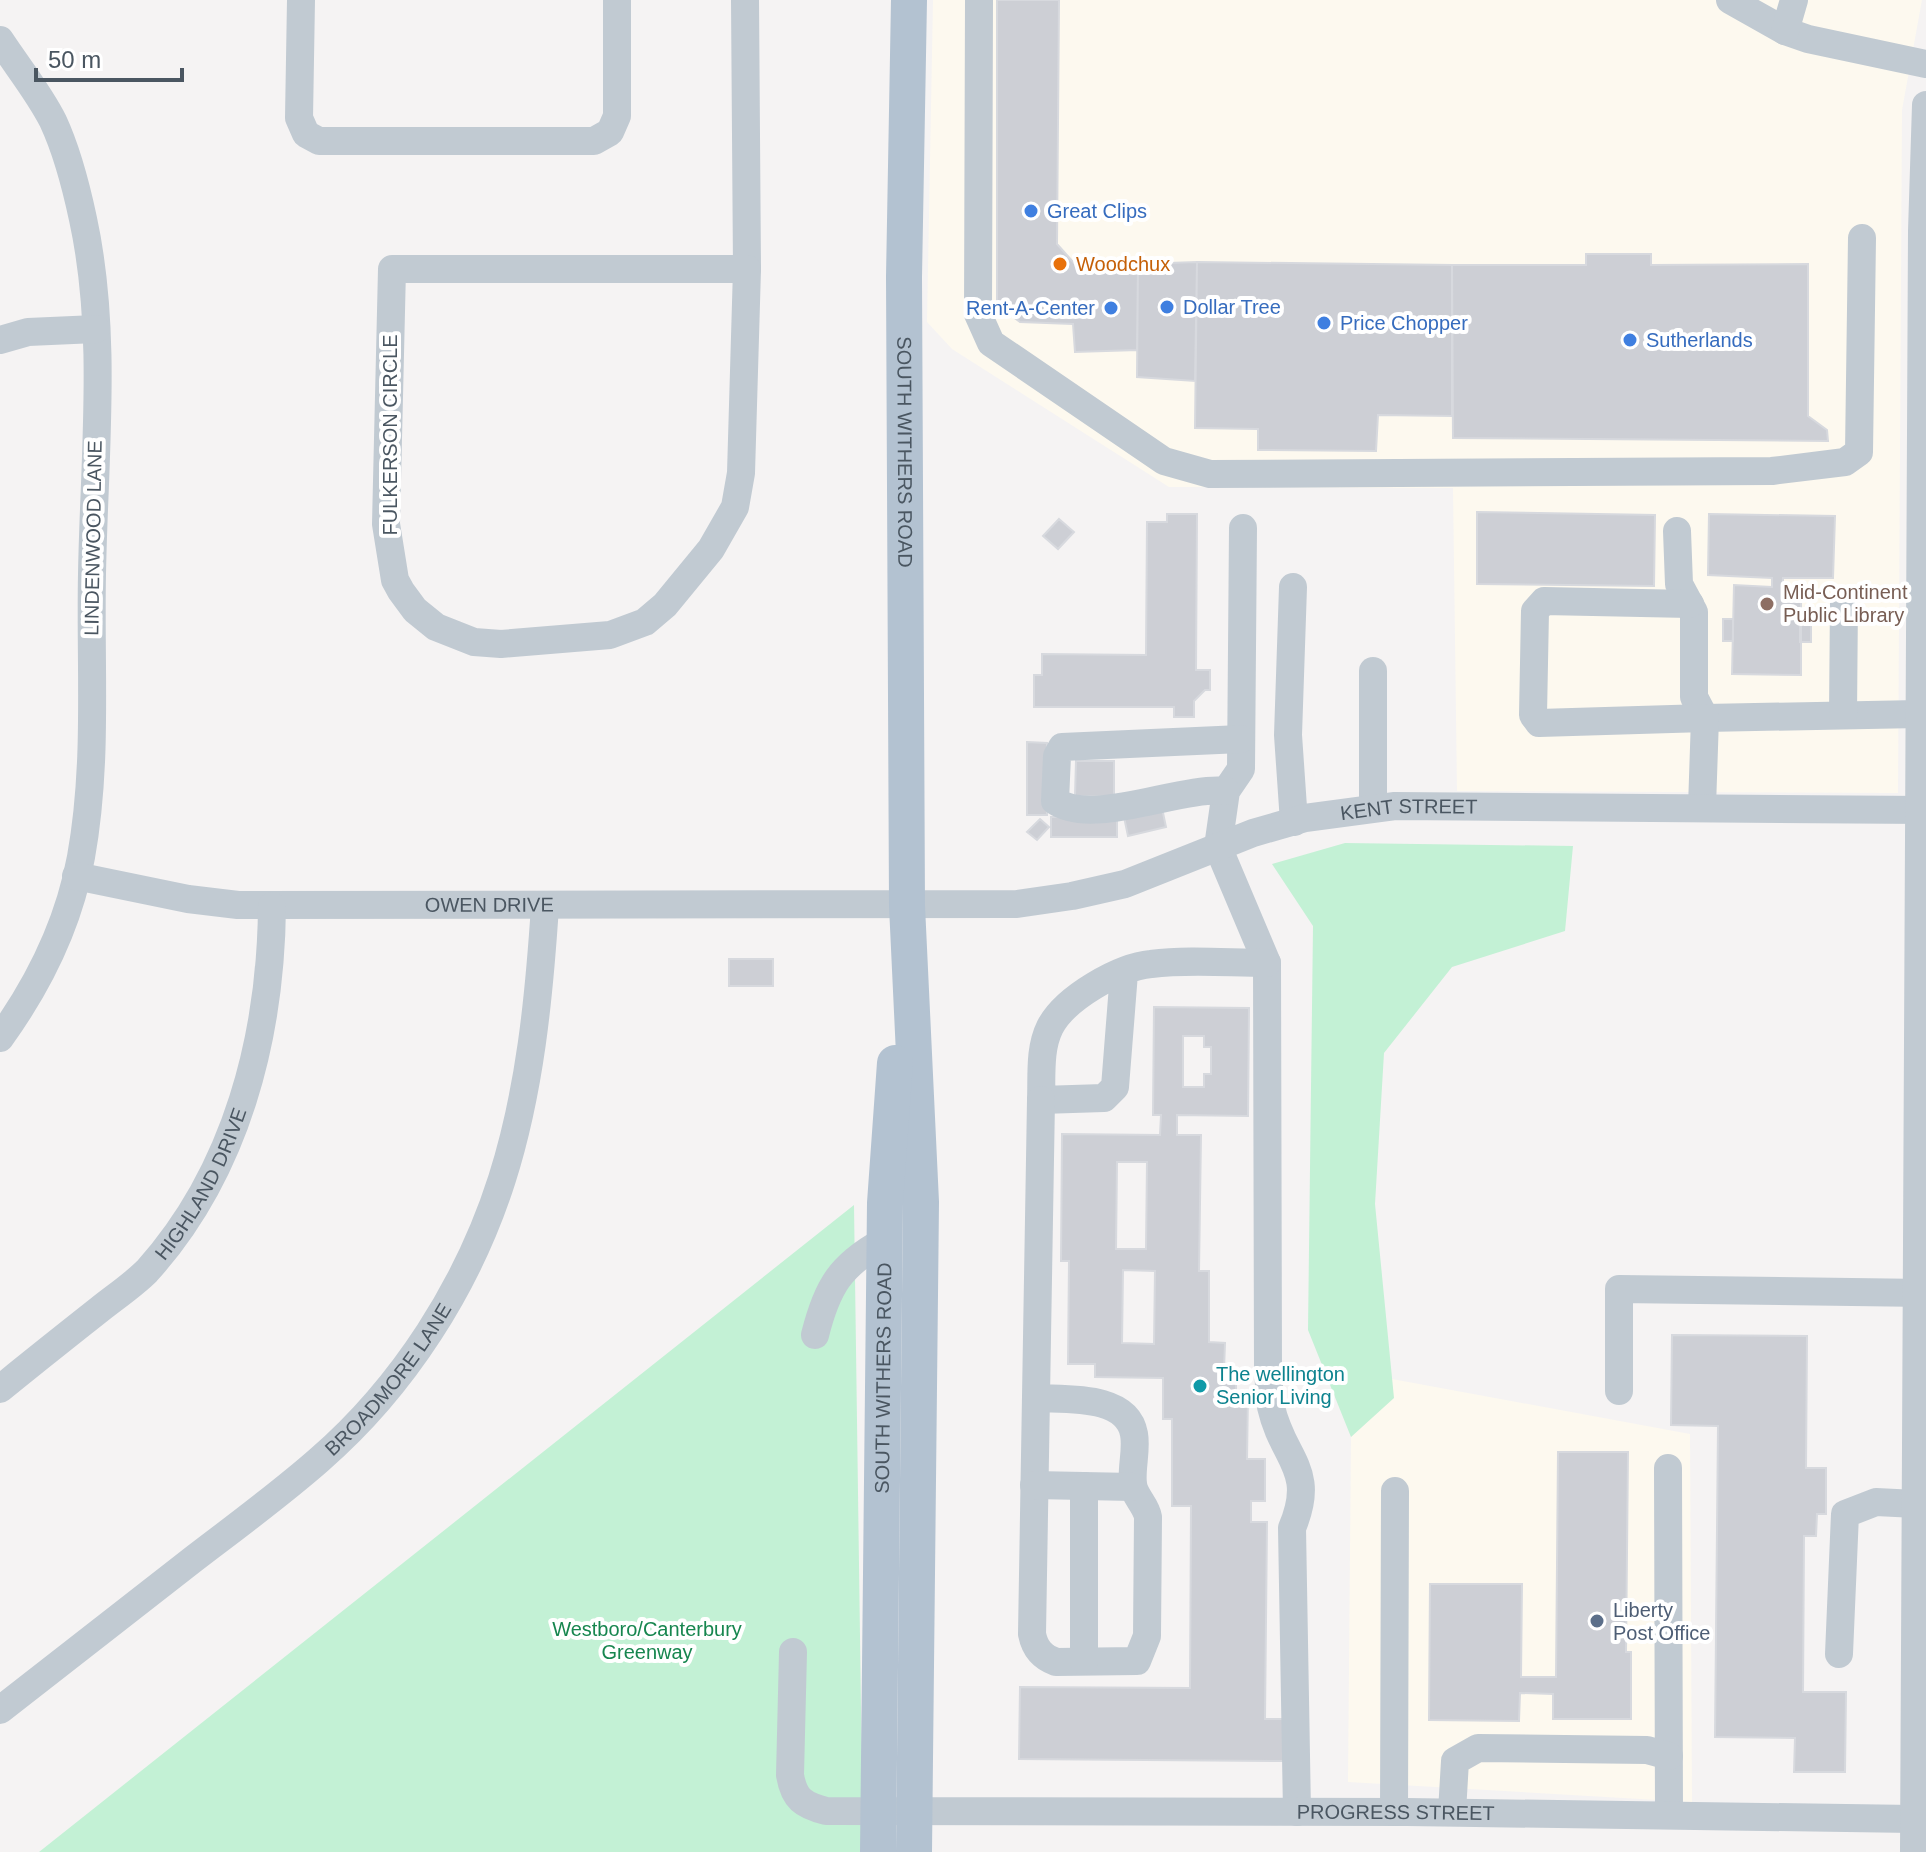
<svg xmlns="http://www.w3.org/2000/svg" width="1926" height="1852" font-family="Helvetica,sans-serif">
	<rect width="100%" height="100%" fill="#f5f3f3"/>
	<path fill="#fdf9ef" d="M933,0H1922L1902,110L1898,793L1457,791L1453,488L1169,487L952,349L927,322Z
		M1392,1379L1690,1434L1692,1802L1348,1782L1351,1437L1393,1398Z"/>
	<path fill="#c3f1d5" d="M1345,843L1573,846L1565,931L1452,967L1384,1053L1375,1204L1394,1398L1351,1437L1308,1330L1313,926L1272,864Z
		M854,1205L863,1852H39Z"/>
	<path fill="#cdcfd5" stroke="#d7d9de" stroke-width="2" fill-rule="evenodd" d="M997,0H1059L1057,244L1074,263L1138,264L1137,350L1075,352L1073,324L1020,322L997,305Z
		M1586,254H1651V265L1808,264V416L1827,430L1828,441L1453,438L1452,265H1586Z
		M1197,262L1452,265V416L1378,415L1376,451L1258,450V429L1195,428Z
		M1197,262L1195,381L1137,377L1138,264Z
		M1477,512L1655,515L1654,586L1477,584Z
		M1167,514H1197L1196,670H1210V690H1205L1194,701V717H1174V707H1034V675H1042V654L1146,655L1147,522H1167Z
		M1709,514L1835,516L1833,578H1783V587L1801,588V675L1732,674L1734,585L1772,587V578L1708,575Z
		M1059,519L1074,532L1058,549L1043,536Z
		M1723,619H1733V641H1723Z
		M1800,620H1811V642H1800Z
		M1027,742L1047,743V815H1027Z
		M1076,761H1114V797L1075,796Z
		M1162,808L1166,827L1128,836L1124,817Z
		M1051,817H1117V837H1051Z
		M1040,819L1049,827L1037,840L1027,832Z
		M729,959H773V986H729Z
		M1154,1007L1249,1008L1248,1116L1177,1115V1135H1201L1199,1271H1209V1342L1225,1343L1224,1370L1236,1371V1394H1248L1247,1459H1265V1501H1251V1522H1267L1265,1719H1284V1761L1019,1759L1020,1687L1190,1688L1191,1506H1172V1419H1163V1378L1095,1377V1364H1068L1069,1261H1061L1062,1134L1160,1135L1161,1115H1153ZM1183,1036H1204V1047H1211V1074H1204V1087H1183ZM1117,1162H1147L1146,1249H1116ZM1123,1270L1155,1271L1154,1344L1122,1343Z
		M1672,1335L1807,1336L1806,1468H1826V1514H1817L1816,1536H1804L1803,1692H1846L1845,1772H1794L1795,1738L1715,1737L1718,1426L1671,1425Z
		M1558,1452H1628L1626,1652H1631V1719H1553V1694L1520,1693L1519,1721L1429,1720L1430,1584H1522L1521,1677H1556Z"/>
	<g fill="none" stroke-linecap="round" stroke-linejoin="round">
		<g stroke="#c1cad2" stroke-width="28">
			<path d="M301,0L299,118L306,134L319,141H594L610,132L617,116V0"/>
			<path d="M745,0L747,269"/>
			<path d="M979,0L978,314L991,343L1164,461L1210,474L1772,471L1845,462L1859,452L1862,238"/>
			<path d="M1730,0L1785,31L1808,39L1926,64"/>
			<path d="M1785,31L1794,0"/>
			<path d="M0,40C17,66 39,93 53,121C67,151 76,186 83,219C108,334 94,457 92,574C90,669 98,763 81,857C69,923 39,984 0,1038"/>
			<path d="M392,269H747L741,473L735,507L711,549L665,605L645,622L610,635L501,644L474,642L436,627L415,610L401,591L395,580L386,524Z"/>
			<path d="M0,340L28,332L96,329"/>
			<path d="M1243,528L1241,769L1226,791L1218,847L1267,963L1268,1369C1269,1381 1269,1395 1271,1407C1283,1460 1317,1469 1292,1528L1297,1812"/>
			<path d="M1677,531L1679,584L1694,612V697L1705,718L1919,714"/>
			<path d="M1293,587L1288,735L1294,822"/>
			<path d="M1690,604L1544,601L1535,611L1533,715L1539,723L1705,718L1702,807"/>
			<path d="M1373,671V808"/>
			<path d="M1843,715L1844,600"/>
			<path d="M1226,791C1180,786 1093,827 1055,801L1057,756L1062,747L1241,739"/>
			<path id="s1" d="M76,876L188,899L238,905L1017,904L1072,896L1125,884L1253,833L1305,818L1395,806L1926,810"/>
			<path d="M1124,973L1115,1087L1104,1098L1041,1100C1042,1076 1039,1049 1050,1027C1065,998 1119,967 1151,964C1189,959 1229,963 1267,963"/>
			<path d="M815,1335C827,1287 840,1265 884,1241"/>
			<path id="s2" d="M0,1389C33,1362 66,1336 100,1309C115,1297 133,1285 147,1271C237,1171 271,1036 272,906"/>
			<path d="M1619,1391V1289L1926,1293"/>
			<path d="M1036,1398C1065,1400 1127,1394 1134,1434C1137,1450 1131,1468 1133,1484C1134,1496 1146,1505 1148,1517L1147,1636L1137,1661L1056,1662C1042,1657 1035,1649 1032,1634L1041,1100"/>
			<path d="M1668,1468L1669,1815"/>
			<path d="M1034,1485L1133,1487"/>
			<path id="s3" d="M793,1652L790,1775C794,1799 803,1805 826,1811L1407,1812L1914,1819"/>
			<path d="M1839,1654L1845,1514L1876,1502L1916,1504"/>
			<path d="M1084,1661V1486"/>
			<path id="s4" d="M0,1710C64,1660 127,1611 191,1561C234,1528 278,1496 319,1460C403,1387 468,1286 502,1179C530,1091 539,998 545,906"/>
			<path d="M1394,1812L1395,1491"/>
			<path d="M1452,1812L1455,1761L1478,1748L1647,1750L1669,1756"/>
			<path d="M1914,1852L1922,231L1926,105"/>
		</g>
		<g stroke="#b3c2d1" stroke-width="36">
			<path id="s5" d="M909,0L904,277L907,906L921,1202L914,1852"/>
			<path id="s6" d="M878,1852L885,1203L895,1063"/>
		</g>
	</g>
	<g fill="#3f7fe0" stroke="#fff" stroke-width="3">
		<circle cx="1031" cy="211" r="8"/>
		<circle cx="1167" cy="307" r="8"/>
		<circle cx="1111" cy="308" r="8"/>
		<circle cx="1324" cy="323" r="8"/>
		<circle cx="1630" cy="340" r="8"/>
	</g>
	<circle fill="#e8710a" stroke="#fff" stroke-width="3" cx="1060" cy="264" r="8"/>
	<circle fill="#8d6e63" stroke="#fff" stroke-width="3" cx="1767" cy="604" r="8"/>
	<circle fill="#0f9aa8" stroke="#fff" stroke-width="3" cx="1200" cy="1386" r="8"/>
	<circle fill="#5c6f8a" stroke="#fff" stroke-width="3" cx="1597" cy="1621" r="8"/>
	<g text-anchor="middle" dominant-baseline="central" stroke-width="8" stroke-linejoin="round" paint-order="stroke">
		<g font-size="20" fill="#366cbe" stroke="#fff" text-anchor="start">
			<text x="1047" y="211">Great Clips</text>
			<text x="1183" y="307">Dollar Tree</text>
			<text x="1095" y="308" text-anchor="end">Rent-A-Center</text>
			<text x="1340" y="323">Price Chopper</text>
			<text x="1646" y="340">Sutherlands</text>
		</g>
		<g font-size="20" fill="#c56008" stroke="#fff" text-anchor="start">
			<text x="1076" y="264">Woodchux</text>
		</g>
		<g font-size="20" fill="#4a5661" stroke="#fff">
			<text transform="translate(390 435) rotate(-90)">FULKERSON CIRCLE</text>
			<text stroke="none"><textPath href="#s5" startOffset="452">SOUTH WITHERS ROAD</textPath></text>
			<text transform="translate(93 538) rotate(-89)">LINDENWOOD LANE</text>
			<text stroke="none"><textPath href="#s1" startOffset="1350">KENT STREET</textPath></text>
			<text stroke="none"><textPath href="#s1" startOffset="416">OWEN DRIVE</textPath></text>
			<text stroke="none"><textPath href="#s2" startOffset="292">HIGHLAND DRIVE</textPath></text>
			<text stroke="none"><textPath href="#s4" startOffset="512">BROADMORE LANE</textPath></text>
			<text stroke="none"><textPath href="#s6" startOffset="474">SOUTH WITHERS ROAD</textPath></text>
			<text stroke="none"><textPath href="#s3" startOffset="748">PROGRESS STREET</textPath></text>
		</g>
		<g font-size="20" fill="#785e54" stroke="#fff" text-anchor="start">
			<text x="1783" y="592">Mid-Continent<tspan x="1783" dy="23">Public Library</tspan></text>
		</g>
		<g font-size="20" fill="#0d838f" stroke="#fff" text-anchor="start">
			<text x="1216" y="1374">The wellington<tspan x="1216" dy="23">Senior Living</tspan></text>
		</g>
		<g font-size="20" fill="#4e5e75" stroke="#fff" text-anchor="start">
			<text x="1613" y="1610">Liberty<tspan x="1613" dy="23">Post Office</tspan></text>
		</g>
		<g font-size="20" fill="#17864f" stroke="#fff">
			<text x="647" y="1629">Westboro/Canterbury<tspan x="647" dy="23">Greenway</tspan></text>
		</g>
	</g>
	<path d="M36 68v12h146v-12" fill="none" stroke="#4a5661" stroke-width="4"/>
	<text x="48" y="68" font-size="24" fill="#4a5661" stroke="#ffffff" stroke-width="6" paint-order="stroke">50 m</text>
</svg>
